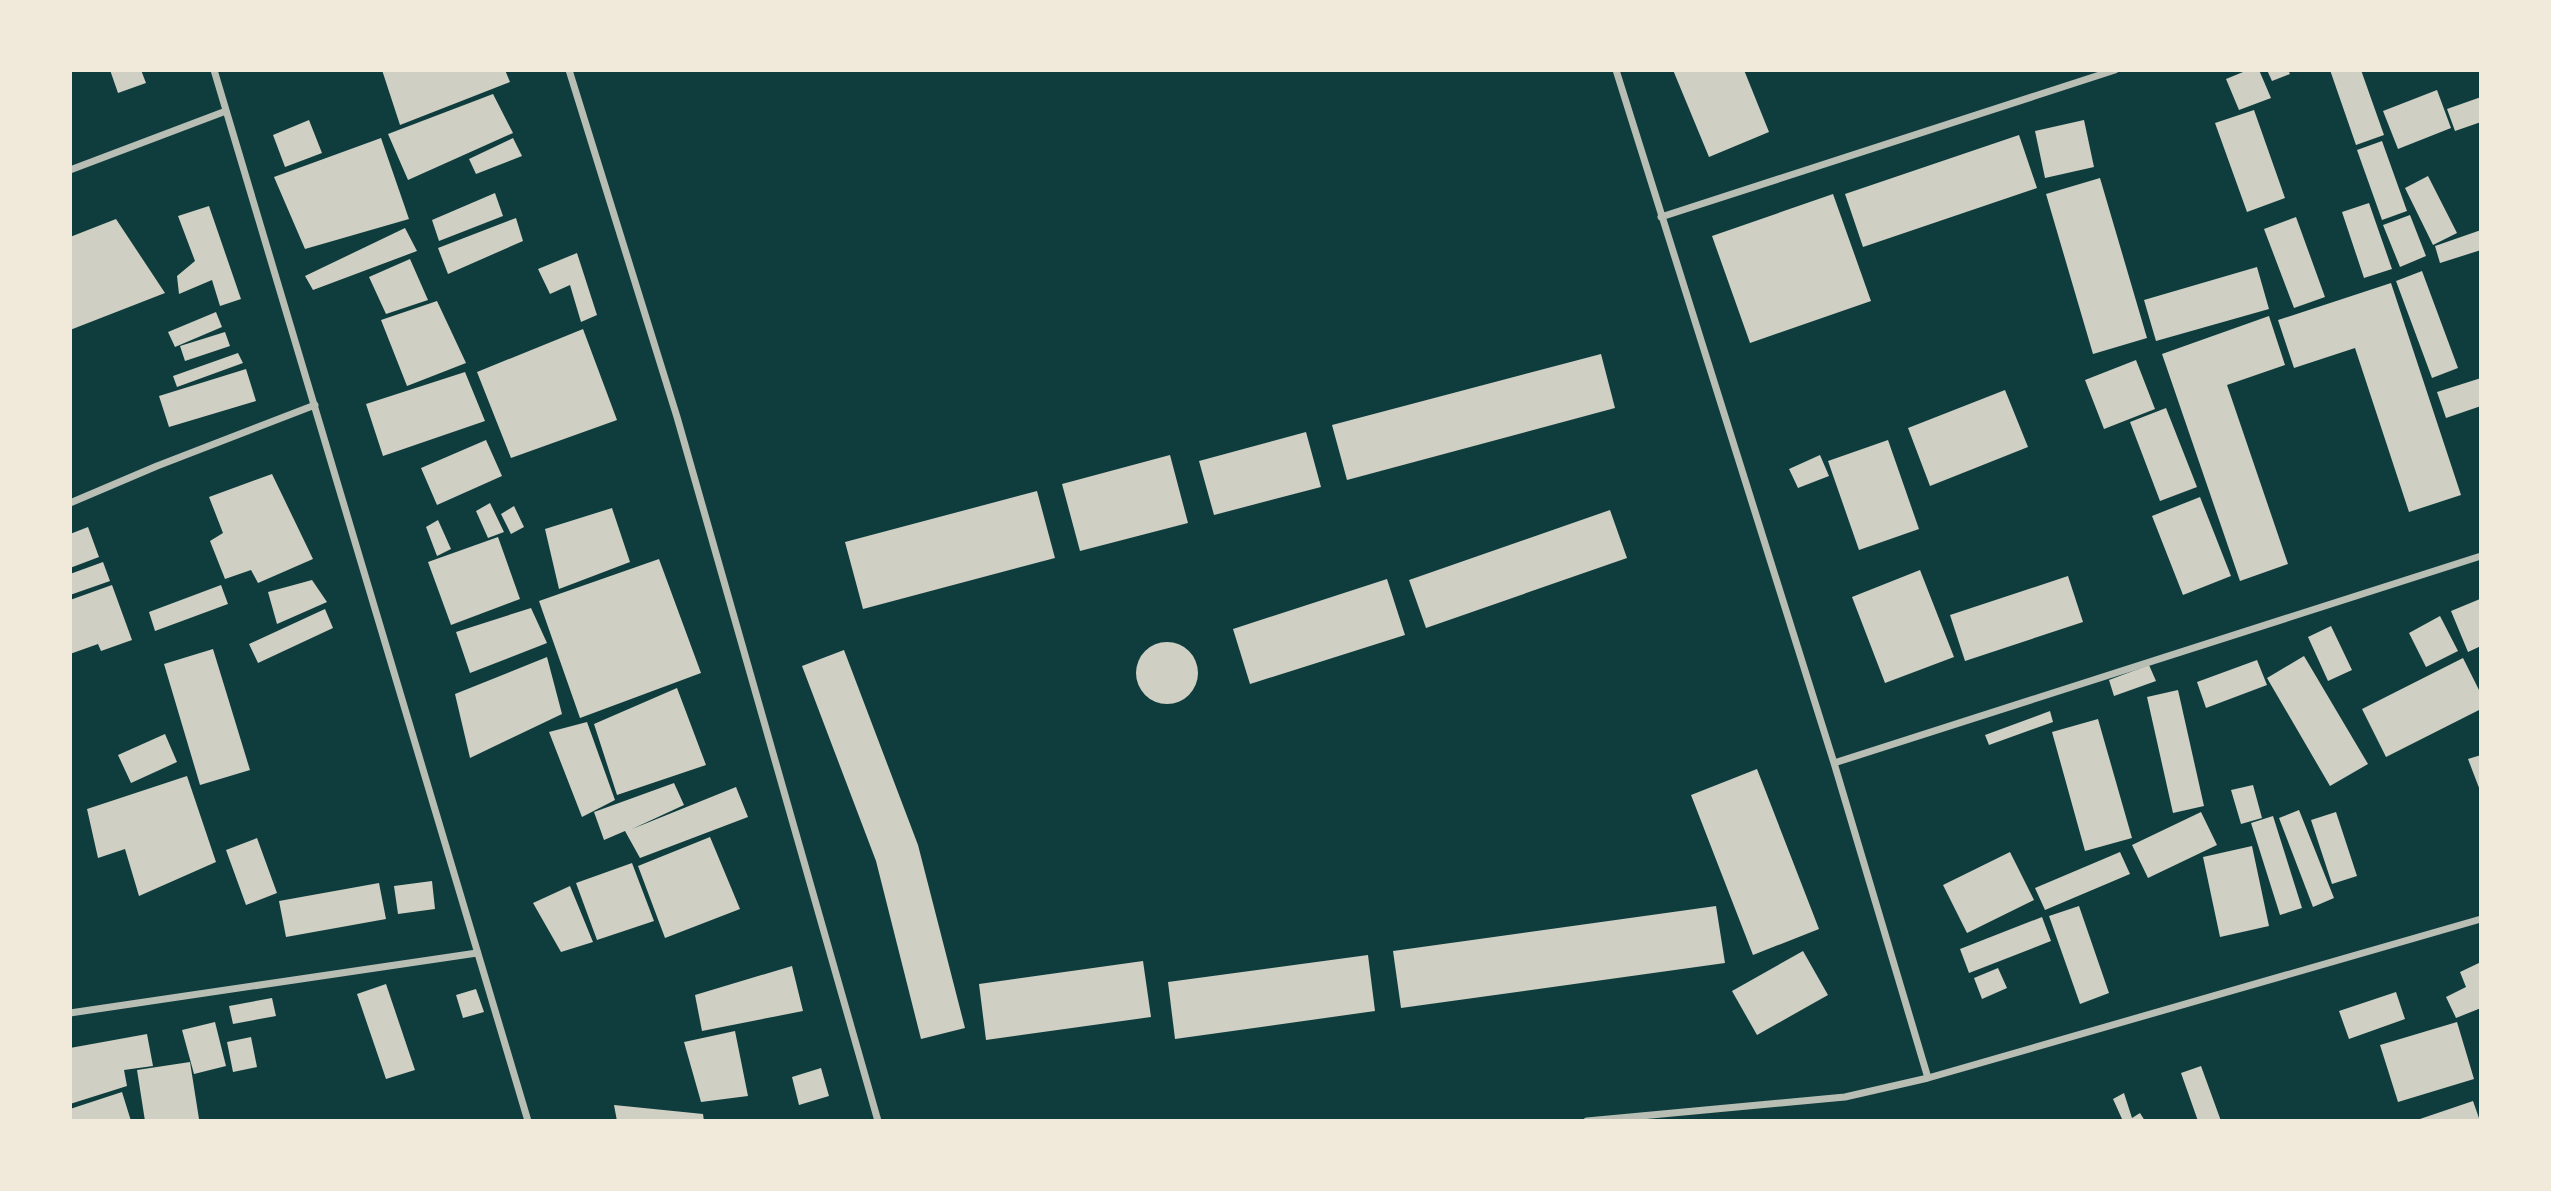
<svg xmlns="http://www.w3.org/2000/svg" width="2551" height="1191" font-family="Manrope,sans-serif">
	<rect width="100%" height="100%" fill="#0f3d3e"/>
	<path fill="#cfcfc3" d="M110,70H141L146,83L118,93Z
		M382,70H505L510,82L400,125Z
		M1673,70H1744L1769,132L1709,157Z
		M2248,70H2259L2271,98L2239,110L2226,79Z
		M2267,70H2288L2290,74L2272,81Z
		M2330,70H2361L2384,135L2356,145Z
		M2437,90L2451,128L2398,149L2383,111Z
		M493,94L513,133L408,180L388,134Z
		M2481,97V122L2455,131L2447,109Z
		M2254,110L2285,198L2247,212L2215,123Z
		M309,120L322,153L285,167L273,135Z
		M2084,120L2094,167L2045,178L2035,131Z
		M2019,135L2037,188L1863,247L1845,194Z
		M381,138L409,219L305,249L274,177Z
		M513,138L522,156L476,174L469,159Z
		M2382,141L2407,211L2382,220L2357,150Z
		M2428,176L2457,233L2433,245L2405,188Z
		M2100,178L2147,338L2093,354L2046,194Z
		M495,193L503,216L439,241L432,220Z
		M1833,194L1871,301L1750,343L1712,236Z
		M2369,203L2392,269L2364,278L2342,212Z
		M209,206L241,299L220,306L212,280L179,294L177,276L195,261L178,216Z
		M2410,215L2426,256L2400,267L2383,225Z
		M2296,217L2325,297L2294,308L2264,229Z
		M516,218L523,241L448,274L438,248Z
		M116,219L165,293L70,330V237Z
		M405,228L417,251L313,290L305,276Z
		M2481,230V250L2440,263L2435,246Z
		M577,253L597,315L581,322L570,285L550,294L538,269Z
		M410,259L428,300L386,314L369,277Z
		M2257,267L2269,309L2156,341L2144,300Z
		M2422,271L2458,368L2432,378L2396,281Z
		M2391,283L2461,495L2409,512L2355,348L2294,368L2278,320Z
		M437,301L466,363L407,386L381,320Z
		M216,312L222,327L175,347L168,332Z
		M2269,316L2285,365L2227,385L2288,564L2240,581L2162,354Z
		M583,329L617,420L511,458L477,372Z
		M225,332L230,346L185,361L180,346Z
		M238,353L243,363L177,387L173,376Z
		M1601,354L1615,408L1347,480L1332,425Z
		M2136,360L2155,409L2104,429L2085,380Z
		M246,369L256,401L169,427L159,396Z
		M465,372L485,421L383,456L366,404Z
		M2481,378V406L2446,418L2437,392Z
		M2005,390L2028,447L1930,486L1908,428Z
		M2166,408L2197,487L2160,501L2130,422Z
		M1306,432L1321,487L1214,515L1199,461Z
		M486,440L502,476L437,505L421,468Z
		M1888,440L1919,529L1859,550L1828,461Z
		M1170,455L1188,523L1080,551L1062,484Z
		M1820,455L1829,476L1798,488L1789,469Z
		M272,474L313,559L258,583L251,570L225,579L210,541L223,533L209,497Z
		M1037,491L1055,558L863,609L845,542Z
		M2200,497L2231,576L2183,595L2152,516Z
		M490,503L504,532L488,538L476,511Z
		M514,506L524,527L511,534L501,514Z
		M612,508L630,562L559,589L545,529Z
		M1610,510L1627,558L1426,628L1409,580Z
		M438,520L451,549L437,556L426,527Z
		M88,527L99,557L70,568V534Z
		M498,537L520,599L451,625L428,562Z
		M659,559L701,673L580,718L539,601Z
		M103,562L110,581L70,595V574Z
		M1920,570L1954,657L1885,683L1852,597Z
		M2068,576L2083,622L1965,661L1950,615Z
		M1387,579L1405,635L1250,684L1233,629Z
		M312,580L327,602L277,624L268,592Z
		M112,585L132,640L101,651L98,644L70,654V600Z
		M221,585L228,604L155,631L149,612Z
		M2480,599L2481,646L2468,652L2451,611Z
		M531,608L547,643L470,673L456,632Z
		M325,609L333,628L258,663L249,644Z
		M2440,616L2458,651L2426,667L2409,633Z
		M2331,626L2352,670L2328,681L2308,637Z
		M1136 673a31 31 0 1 1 62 0a31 31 0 1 1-62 0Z
		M213,649L250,770L200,785L164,664Z
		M844,650L918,845L965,1028L921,1039L876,861L802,666Z
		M2304,656L2368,764L2330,786L2267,678Z
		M547,657L562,714L470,758L455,694Z
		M2463,658L2481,694V709L2386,757L2362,709Z
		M2257,660L2267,685L2206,708L2197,682Z
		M2149,665L2156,681L2114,696L2109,680Z
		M677,688L706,765L617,795L594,724Z
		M2178,690L2204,806L2173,813L2147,697Z
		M2050,711L2053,722L1989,745L1985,735Z
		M2098,719L2132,838L2085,851L2052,732Z
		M587,722L615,800L582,817L549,732Z
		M165,734L177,762L131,783L118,755Z
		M2481,755V793L2468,759Z
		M1757,769L1819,929L1753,955L1691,795Z
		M187,776L216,862L139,896L125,849L98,858L87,809Z
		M674,783L684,805L632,829L736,787L748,817L640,858L625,831L604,840L594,812Z
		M2253,785L2262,818L2241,824L2231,790Z
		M2299,810L2334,898L2313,907L2279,818Z
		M2201,812L2217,845L2148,878L2132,845Z
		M2336,812L2357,876L2332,884L2311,820Z
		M2273,816L2302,908L2280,915L2251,823Z
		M710,837L740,909L665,938L638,866Z
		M257,838L277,893L246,905L226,850Z
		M2252,846L2269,926L2220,937L2203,857Z
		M2010,852L2034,900L1967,933L1943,885Z
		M2120,852L2130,874L2045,910L2035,888Z
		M632,863L654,921L597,940L576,883Z
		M432,881L435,909L398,914L394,886Z
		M379,883L386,919L286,937L279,901Z
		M570,886L593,942L561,952L533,903Z
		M1716,906L1725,963L1401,1008L1393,951Z
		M2079,906L2109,993L2080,1004L2049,916Z
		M2042,917L2051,941L1969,973L1960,949Z
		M1803,951L1828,995L1757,1035L1732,991Z
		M1368,955L1375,1011L1175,1039L1168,982Z
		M1143,961L1151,1017L986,1040L979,984Z
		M2481,962V1008L2456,1018L2446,997L2466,987L2460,972Z
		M792,966L803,1011L702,1031L695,995Z
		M1998,968L2007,988L1982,999L1974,978Z
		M386,984L415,1070L386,1079L357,994Z
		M476,989L484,1012L463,1018L456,995Z
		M2396,992L2405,1019L2349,1039L2339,1011Z
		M272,998L276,1016L233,1024L229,1006Z
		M215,1022L226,1066L194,1074L182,1030Z
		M2457,1022L2474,1079L2398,1102L2380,1045Z
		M735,1031L748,1096L701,1102L684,1042Z
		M147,1034L153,1066L124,1070L127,1086L70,1104V1048Z
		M251,1037L257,1067L233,1072L227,1042Z
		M190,1062L199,1119L145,1121L137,1070Z
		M2201,1066L2221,1121H2198L2181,1073Z
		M821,1068L829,1096L799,1105L792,1077Z
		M122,1092L131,1121H70V1109Z
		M2124,1093L2132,1118L2140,1113L2145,1121H2117L2122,1119L2113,1099Z
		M2473,1101L2480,1121H2414Z
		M614,1105L703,1114L704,1121H617Z"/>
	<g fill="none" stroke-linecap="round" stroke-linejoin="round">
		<path stroke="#b8beb3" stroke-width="7" d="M214,70L528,1121
			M569,70L677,417L878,1121
			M1616,70L1834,763L1928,1078
			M70,170L226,111
			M1661,217L2115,70
			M70,503L157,466L315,405
			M1834,763L2481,556
			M70,1013L477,953
			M1587,1121L1845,1097L1928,1078L2481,919"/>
	</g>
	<rect width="2551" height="1191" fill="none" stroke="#f1e9da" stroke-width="144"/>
</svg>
